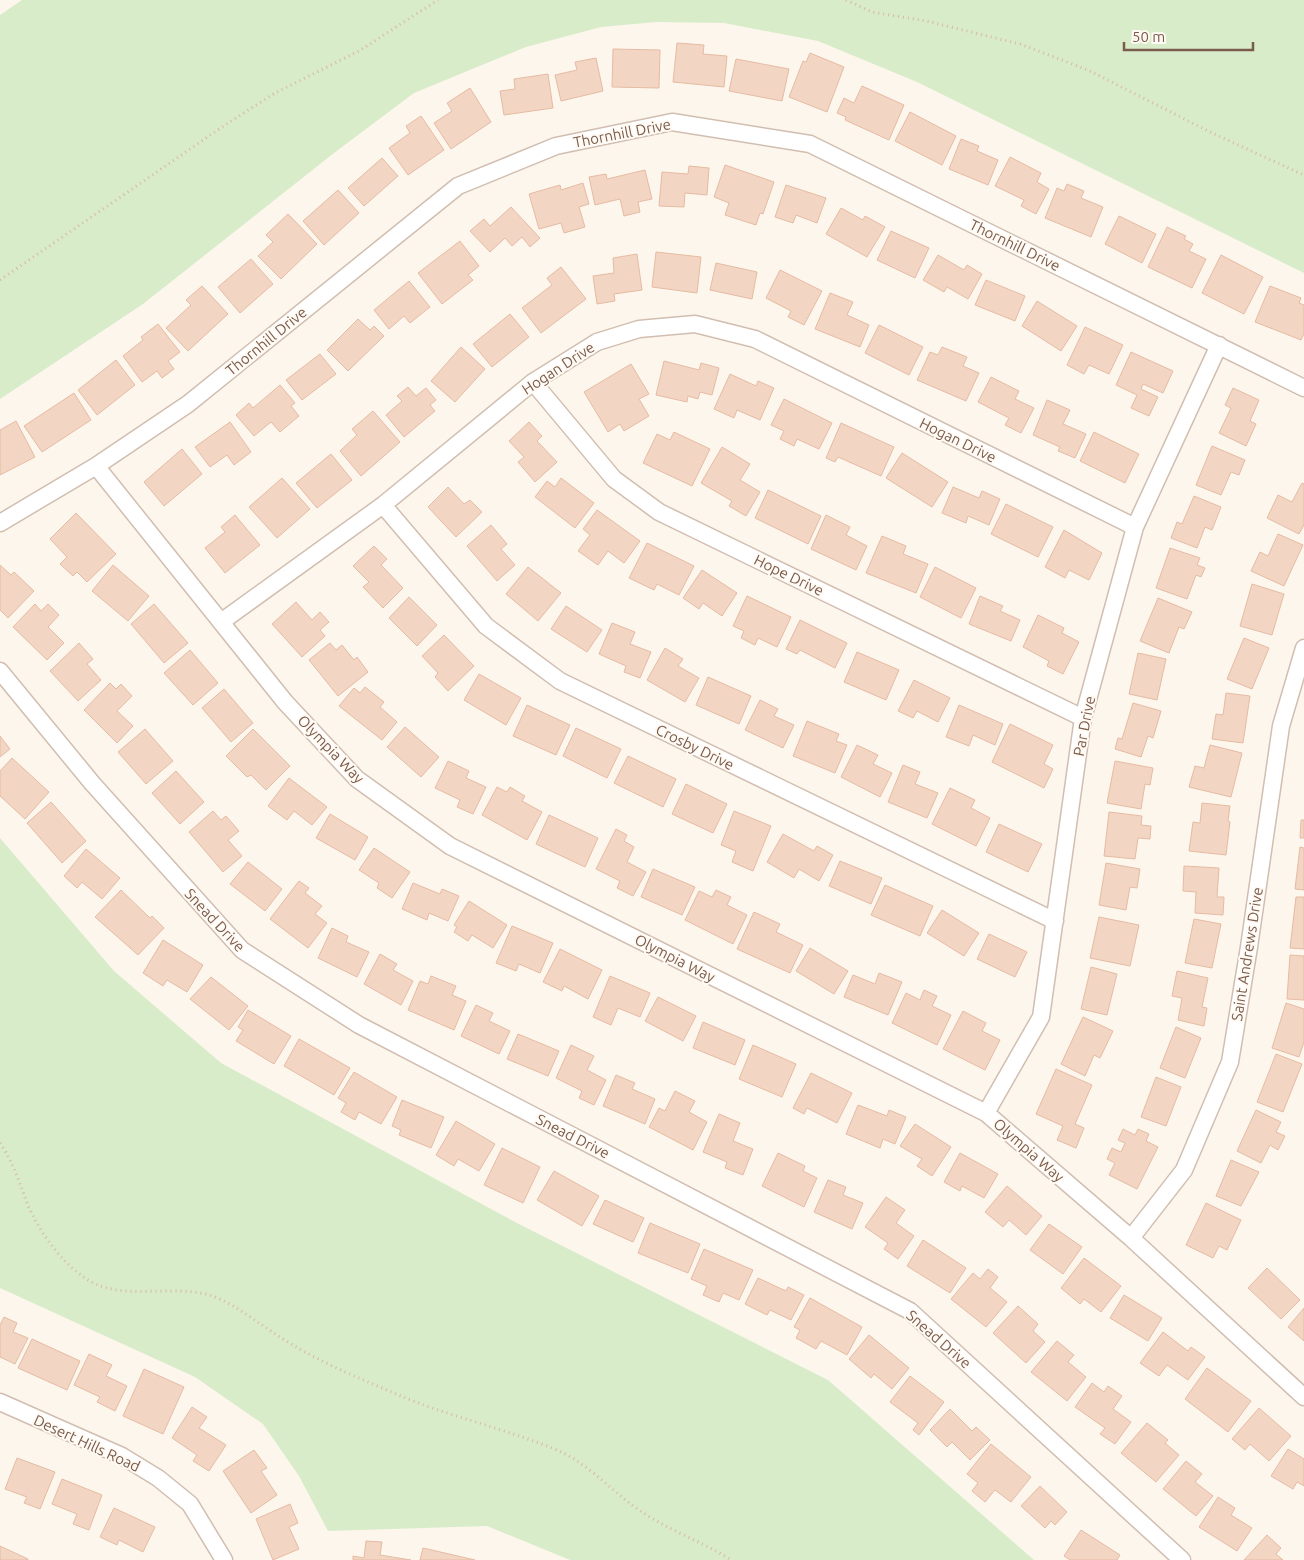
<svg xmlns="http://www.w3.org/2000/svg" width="1304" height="1560" font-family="Ubuntu,sans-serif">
	<rect width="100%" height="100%" fill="#fdf6ec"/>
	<path fill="#d8ecc9" d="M22,0H1304V273L917,82L818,41L724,23L657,22L601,27L526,47L414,93L334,153L143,304L0,399V15Z
		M0,838L114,971L221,1063L515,1222L828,1380L1034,1560H570L487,1526L328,1531L299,1476L263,1424L195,1377L0,1288Z"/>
	<path fill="#f3d5c3" stroke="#e6bba3" d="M677,43L704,45L703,54L727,56L724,87L673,82Z
		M613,49L660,50L659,88L612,87Z
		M810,53L844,67L827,112L789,97L803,61L806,62Z
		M596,58L603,91L561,101L555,75L577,70L575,62Z
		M736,59L789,69L782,101L729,91Z
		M548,74L553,108L504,115L500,91L515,89L514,79Z
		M862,86L904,105L889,140L845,120L846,117L837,113L844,98L854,103Z
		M470,88L491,122L451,149L434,123L452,111L447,103Z
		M910,112L956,136L942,165L895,141Z
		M421,116L444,150L408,175L389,148L410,133L406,126Z
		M961,139L979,146L977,151L998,160L988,185L949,169Z
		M1010,157L1041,173L1037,182L1049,189L1036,214L1021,206L1024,200L995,186Z
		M382,158L398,176L364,206L348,188Z
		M725,165L774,182L763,214L760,213L756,225L725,215L729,203L714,197Z
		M689,166L709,168L707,195L685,193L684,207L659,206L662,172L688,174Z
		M645,170L652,199L638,202L640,212L624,216L620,199L595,205L589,177L606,174L607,179Z
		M583,183L589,204L579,207L585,227L564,233L561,223L539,229L529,194L560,185L561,190Z
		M1067,184L1084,191L1081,198L1103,207L1091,237L1045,218L1057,188L1064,191Z
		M786,185L826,198L817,223L796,215L793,223L775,217Z
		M338,190L359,213L324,245L303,221Z
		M511,207L540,238L530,247L522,237L512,246L505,238L490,252L470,231L484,219L490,226Z
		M841,208L863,220L865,216L885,227L867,257L826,234Z
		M288,214L317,244L281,279L258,256L273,242L266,235Z
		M1119,216L1156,234L1142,263L1105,244Z
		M1167,227L1186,236L1184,239L1193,244L1189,251L1206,259L1192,288L1148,267Z
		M891,231L929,248L915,278L877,260Z
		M460,241L479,266L468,275L473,280L442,304L418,273Z
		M656,252L701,257L697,293L652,287Z
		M637,254L642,290L614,294L615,301L597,304L593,276L614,273L613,258Z
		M938,255L964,270L967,265L982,274L968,299L947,287L944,292L923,280Z
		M1221,255L1263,277L1244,314L1202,293Z
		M251,259L273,284L240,313L218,287Z
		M716,263L757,272L752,299L710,290Z
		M561,267L586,299L541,333L522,308L552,285L547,278Z
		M780,270L822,291L804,325L788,317L791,311L766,298Z
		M986,280L1025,296L1015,321L975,305Z
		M409,281L430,307L410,323L404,316L389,329L374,310Z
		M202,286L228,314L188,351L166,328L191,305L186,300Z
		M1270,286L1301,298L1299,303L1304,305V334L1301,340L1255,322Z
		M830,293L853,302L847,315L869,325L860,347L815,329Z
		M1037,301L1077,326L1061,351L1022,326Z
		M510,314L529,337L492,367L473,344Z
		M358,319L370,330L374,326L384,336L348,371L327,350Z
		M158,324L180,352L168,361L174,369L162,378L157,371L142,382L123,356L143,340L141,337Z
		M879,325L923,347L909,375L865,353Z
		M1085,327L1123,345L1109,374L1089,365L1084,374L1067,365Z
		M461,347L485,369L455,402L431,381Z
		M942,347L967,357L963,366L979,373L966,401L917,380L930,352L938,355Z
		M1131,352L1173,371L1163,393L1143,384L1141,389L1158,397L1149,416L1131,408L1137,395L1116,385Z
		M320,354L336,374L302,400L286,380Z
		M116,360L135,385L97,415L78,390Z
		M664,361L699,370L701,363L719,368L712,395L700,392L698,399L688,396L687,402L656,395Z
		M631,364L649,394L639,399L649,416L624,431L620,424L608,432L584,392Z
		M730,374L756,386L758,381L774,388L760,420L737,410L734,418L714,409Z
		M991,377L1019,391L1015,399L1034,408L1021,433L1005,425L1009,418L978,402Z
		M280,385L295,403L291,406L299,416L280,432L271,422L254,436L236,415L249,403L253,408Z
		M408,387L416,396L426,388L436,400L430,405L435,411L404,437L386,415L402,401L397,396Z
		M1233,388L1259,400L1250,421L1256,424L1246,446L1219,433L1231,408L1225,405Z
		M74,393L91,420L42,452L24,426Z
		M784,399L832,423L819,449L797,439L794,446L780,439L784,431L771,425Z
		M1047,400L1070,410L1063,424L1086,434L1075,458L1058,451L1060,447L1033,435Z
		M373,411L400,442L361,476L340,451L357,435L352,429Z
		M16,421L35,457L0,475V430Z
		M230,422L251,452L234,465L227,455L210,467L195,447Z
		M529,422L542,436L537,441L557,462L535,482L518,462L524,457L509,441Z
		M841,423L894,447L881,476L838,457L835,462L826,458Z
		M674,432L710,449L692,486L643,463L657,434L670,440Z
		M1094,432L1139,454L1125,483L1080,461Z
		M1212,446L1245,460L1239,475L1231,472L1221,495L1196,485Z
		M722,447L750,464L740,480L760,492L746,516L729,506L732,501L701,483Z
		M182,449L202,474L164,506L144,482Z
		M902,453L948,482L932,507L886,478Z
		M331,454L352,480L317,508L296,483Z
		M282,478L310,509L277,538L249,507Z
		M561,478L594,503L575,528L535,497L547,481L555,487Z
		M1302,483L1304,484V525L1299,534L1267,518L1278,495L1292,502Z
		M448,487L464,504L470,500L482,512L456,537L428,507Z
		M953,487L979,498L982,491L1000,499L989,525L968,516L966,523L942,513Z
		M768,490L821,516L808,544L755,518Z
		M1194,496L1221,507L1212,530L1205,527L1197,548L1171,538L1177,522L1182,524Z
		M1006,504L1053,527L1038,557L991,534Z
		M597,510L640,541L624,563L608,551L598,565L578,551L590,535L583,529Z
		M76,513L116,554L87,582L77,572L73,576L60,564L67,557L50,539Z
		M235,515L260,545L225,573L205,548L225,532L221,527Z
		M826,515L850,527L846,535L867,546L856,570L811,549Z
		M491,525L507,544L501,549L515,565L497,581L467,546Z
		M1064,530L1102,553L1089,580L1069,570L1065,578L1045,567Z
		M1278,534L1303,545L1284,586L1251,571L1260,552L1268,556Z
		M882,536L906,546L903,554L928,564L916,593L866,573Z
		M647,543L694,566L679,595L657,584L654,590L629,578Z
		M374,546L387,559L381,565L403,588L383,608L363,587L369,582L353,566Z
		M1170,548L1200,558L1197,565L1205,568L1201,577L1196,575L1187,599L1156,588Z
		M0,565L11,575L14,572L34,591L8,618L0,610Z
		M113,565L149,596L128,621L92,591Z
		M528,567L561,593L538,621L506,594Z
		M935,567L976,588L961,618L920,597Z
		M702,570L737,593L722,616L703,603L699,609L683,598Z
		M1252,584L1284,594L1272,635L1240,626Z
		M747,596L791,617L777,647L758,638L755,645L741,638L744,631L733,626Z
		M980,596L1003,606L1000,611L1020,620L1011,641L969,624Z
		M409,597L437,625L417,646L389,618Z
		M1158,598L1192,612L1184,629L1179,627L1169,653L1140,641Z
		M296,602L312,620L320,612L329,622L320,630L325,636L302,657L272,624Z
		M35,604L41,611L48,604L59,615L48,627L64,643L47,660L13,627Z
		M154,604L188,643L164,663L131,624Z
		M566,606L602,630L587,652L551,629Z
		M1038,615L1064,628L1062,633L1079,642L1063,674L1047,666L1049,661L1023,647Z
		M800,620L847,643L835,668L800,650L797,654L786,649Z
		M612,623L635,632L630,644L651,652L640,678L624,672L626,666L599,654Z
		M444,635L474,666L448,691L435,677L438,673L422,656Z
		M1244,638L1269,648L1252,689L1227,679Z
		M79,643L93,659L87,664L101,680L78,701L50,671Z
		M330,643L336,650L342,645L354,660L357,657L368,672L338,696L309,660Z
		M665,648L683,659L678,666L699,678L685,702L647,680Z
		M190,650L218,683L193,705L164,673Z
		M857,652L899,670L886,700L844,682Z
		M1138,653L1166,659L1157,700L1129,694Z
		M479,674L521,698L506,725L464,700Z
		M708,677L751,696L739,724L696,705Z
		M914,680L950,698L938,722L917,711L913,718L898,711Z
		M110,683L116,689L121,684L132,696L117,711L133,726L117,743L84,710Z
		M365,687L384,702L380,707L397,722L382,740L339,706L354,688L360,693Z
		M224,689L253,723L231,742L202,708Z
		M1226,693L1250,696L1243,743L1212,739L1216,714L1223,715Z
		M760,700L778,709L774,716L794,725L783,748L745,730Z
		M1133,703L1161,711L1153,738L1148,736L1141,757L1115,749L1118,738L1122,739Z
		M527,705L570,725L556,755L513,736Z
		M959,705L1003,724L995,745L973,735L969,746L946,737Z
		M807,721L839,734L836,741L847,745L835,773L793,756Z
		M1010,724L1053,745L1044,764L1053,769L1044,788L992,762Z
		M405,727L439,757L421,777L387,747Z
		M576,728L621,749L607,778L563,756Z
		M145,729L173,761L146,784L118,752Z
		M253,729L290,766L266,790L251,775L247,777L226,756Z
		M0,736L10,749L0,757Z
		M857,745L878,755L873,764L892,773L880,797L841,777Z
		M1210,745L1242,753L1231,797L1189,787L1195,766L1204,768Z
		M628,756L676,779L663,807L614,783Z
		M12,758L49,792L25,819L0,796V771Z
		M448,761L469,771L466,778L486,787L473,814L457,807L460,800L435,788Z
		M1115,761L1153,768L1150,785L1145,784L1141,809L1107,803Z
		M903,765L920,772L915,784L938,793L927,818L888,802Z
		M176,771L204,802L180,824L152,793Z
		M289,778L327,807L312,825L294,811L287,820L268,806Z
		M686,784L727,804L713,833L672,814Z
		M497,787L507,792L510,787L525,796L522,801L542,812L527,840L482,815Z
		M950,788L975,800L971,808L990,818L976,846L932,824Z
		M51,802L86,841L62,863L27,823Z
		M1202,803L1230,806L1228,821L1230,822L1226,855L1189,851L1193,822L1200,823Z
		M213,811L221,820L226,816L239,831L228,840L242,856L223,872L189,832Z
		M734,811L771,826L753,871L732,862L736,851L721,845Z
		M1109,812L1142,816L1141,825L1151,826L1150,839L1138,838L1135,859L1104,856Z
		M330,814L368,837L355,860L316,838Z
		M549,815L598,838L585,867L536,844Z
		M1301,820H1304V838H1300Z
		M999,824L1042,844L1028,872L986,852Z
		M616,829L627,835L624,841L634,847L627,862L646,872L633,896L617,888L620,881L596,869Z
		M783,834L814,851L817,846L833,855L819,881L799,869L794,878L767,862Z
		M1300,847L1304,848V890L1295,889Z
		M374,848L410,872L392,898L377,888L379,883L359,870Z
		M86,849L120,878L102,899L82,882L77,888L64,876Z
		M840,861L882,878L871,904L829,886Z
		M248,862L282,889L265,911L230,884Z
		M1106,863L1140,869L1137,888L1130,887L1126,910L1099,905Z
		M1184,866L1219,868L1217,897H1224L1223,915L1195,913L1196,892L1183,891Z
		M653,869L695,887L682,915L641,897Z
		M299,881L309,888L305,893L322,906L315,914L327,923L308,948L270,919Z
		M413,883L440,894L442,889L459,896L448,921L429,913L427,920L402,909Z
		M885,885L933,906L920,936L871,915Z
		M121,890L150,918L152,916L164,928L138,955L95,917Z
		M716,890L731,897L727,905L747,915L733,944L685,920L699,891L712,897Z
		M1296,897H1304V949L1290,948Z
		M469,901L507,925L493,948L472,935L468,941L454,932L457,927L454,925Z
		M942,910L979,933L964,956L927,933Z
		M754,912L780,924L776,932L803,945L790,973L737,949Z
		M1099,917L1139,925L1130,966L1090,958Z
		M1194,919L1221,924L1212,968L1185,963Z
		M512,926L553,943L540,973L519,964L516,971L496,963Z
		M332,928L348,936L346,942L369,952L357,977L318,958Z
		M989,934L1027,952L1015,977L977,959Z
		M163,940L203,965L187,992L167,980L163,986L143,973Z
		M810,948L848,971L834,994L796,971Z
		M560,949L602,970L588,999L564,986L562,991L543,982Z
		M380,954L397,964L393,970L413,981L401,1005L364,984Z
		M1290,955L1304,956V1000L1287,999Z
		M1091,967L1117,974L1107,1015L1081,1009Z
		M1177,971L1208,978L1202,1007L1207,1008L1204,1026L1178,1020L1182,998L1172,996Z
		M879,973L902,982L888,1015L844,997L853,975L875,984Z
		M431,976L456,986L452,995L466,1001L454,1030L408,1010L420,981L428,984Z
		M610,976L650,993L640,1017L618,1008L611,1025L593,1017Z
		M211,977L248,1006L229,1030L190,999Z
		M924,990L937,996L932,1006L951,1015L937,1045L892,1023L906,993L920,1000Z
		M658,997L696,1016L683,1041L645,1021Z
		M1286,1003L1304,1009V1042L1299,1057L1272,1048Z
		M476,1005L493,1013L489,1021L510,1031L499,1054L461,1036Z
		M248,1010L291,1036L274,1064L236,1041L243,1030L238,1027Z
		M963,1011L986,1023L982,1031L1000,1040L985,1070L943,1049Z
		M1083,1017L1113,1031L1100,1058L1094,1055L1085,1076L1061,1064Z
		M703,1022L745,1040L735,1065L693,1048Z
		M1176,1027L1201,1038L1185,1078L1160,1068Z
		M518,1034L559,1051L548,1076L507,1059Z
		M299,1039L350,1068L334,1095L284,1066Z
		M571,1045L594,1056L587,1070L606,1080L594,1105L579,1098L582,1091L556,1078Z
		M753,1045L796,1064L782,1097L739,1079Z
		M1276,1054L1302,1064L1283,1112L1257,1102Z
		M1056,1069L1092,1085L1075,1124L1084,1128L1076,1148L1057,1140L1063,1126L1036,1114Z
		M354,1072L397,1097L381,1124L359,1112L355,1120L341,1112L346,1103L338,1098Z
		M811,1073L852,1093L837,1123L807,1108L804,1114L793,1108Z
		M616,1075L635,1083L632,1089L655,1099L645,1124L603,1106Z
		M1156,1077L1181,1087L1166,1126L1141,1117Z
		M675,1091L695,1101L689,1112L707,1122L693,1150L649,1127L659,1108L665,1111Z
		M402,1100L444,1117L431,1148L399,1135L401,1130L392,1126Z
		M858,1105L887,1116L889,1110L906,1117L895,1144L883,1139L880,1148L846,1134Z
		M1256,1110L1281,1122L1276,1132L1285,1136L1278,1150L1270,1145L1261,1163L1237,1151Z
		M719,1114L740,1123L733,1141L753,1149L743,1175L725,1168L727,1162L703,1152Z
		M456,1121L495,1144L479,1171L458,1159L454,1166L436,1155Z
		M915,1124L951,1147L932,1176L917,1166L922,1159L900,1146Z
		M1123,1129L1135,1135L1138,1129L1149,1134L1146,1141L1158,1147L1137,1189L1109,1175L1115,1163L1107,1159L1112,1148L1121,1152L1125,1143L1118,1140Z
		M502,1148L540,1167L523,1203L484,1185Z
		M778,1153L805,1166L803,1171L817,1178L804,1207L762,1186Z
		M960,1153L998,1174L984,1198L962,1186L960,1191L944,1182Z
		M1231,1160L1259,1172L1241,1206L1216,1196Z
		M554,1171L599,1196L582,1226L537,1200Z
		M828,1180L846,1187L843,1195L863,1203L852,1229L814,1212Z
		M1007,1186L1042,1216L1026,1235L1009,1220L1003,1227L985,1212Z
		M886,1197L905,1210L896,1223L914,1236L898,1259L884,1249L888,1243L865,1227Z
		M605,1200L644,1218L633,1242L593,1224Z
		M1206,1203L1241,1220L1227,1250L1219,1246L1213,1258L1186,1245Z
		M650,1223L700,1244L688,1273L638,1253Z
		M1049,1224L1082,1247L1063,1274L1030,1250Z
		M923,1240L966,1268L950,1293L907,1266Z
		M704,1249L753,1270L739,1300L723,1293L719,1302L703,1295L707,1286L691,1279Z
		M1084,1258L1121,1286L1101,1312L1084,1299L1080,1304L1061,1288Z
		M1267,1268L1300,1300L1281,1319L1248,1288Z
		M988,1269L998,1277L990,1288L1007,1302L986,1327L951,1299L973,1273L980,1279Z
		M758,1278L786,1291L788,1287L804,1295L791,1320L770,1310L767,1315L745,1304Z
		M1124,1295L1162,1318L1148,1341L1110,1318Z
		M810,1298L862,1327L847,1355L821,1341L816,1349L796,1338L800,1330L794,1327Z
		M1018,1306L1038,1324L1033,1331L1045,1342L1026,1363L993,1333Z
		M1304,1308V1341L1288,1327Z
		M4,1317L17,1323L13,1332L28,1338L15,1364L0,1357V1325Z
		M1163,1332L1188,1351L1191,1347L1205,1357L1188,1380L1167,1365L1159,1376L1140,1363Z
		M869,1335L909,1368L892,1389L874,1374L871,1378L849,1359Z
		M32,1339L80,1361L67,1390L18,1368Z
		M1057,1341L1074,1355L1068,1362L1086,1377L1067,1401L1031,1372Z
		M89,1354L112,1365L106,1376L127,1386L115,1411L97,1402L100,1397L74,1385Z
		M1207,1368L1251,1401L1228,1432L1185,1399Z
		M144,1369L184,1387L163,1434L123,1416Z
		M910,1376L944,1402L919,1435L913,1430L918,1423L890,1402Z
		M1092,1383L1104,1392L1108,1386L1122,1396L1113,1409L1131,1422L1115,1444L1100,1434L1105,1428L1075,1407Z
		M192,1407L207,1417L199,1428L226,1445L209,1471L193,1461L197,1455L172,1438Z
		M1259,1408L1291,1436L1269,1461L1250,1444L1245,1450L1232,1439Z
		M950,1409L972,1431L976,1427L990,1440L970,1460L952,1442L947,1447L930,1430Z
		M1147,1423L1168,1440L1165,1443L1179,1455L1156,1482L1121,1453Z
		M991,1444L1031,1477L1011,1502L995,1490L985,1502L972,1491L978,1483L967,1474Z
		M1288,1449L1304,1459V1486L1297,1482L1293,1489L1271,1476Z
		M254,1450L267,1468L261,1471L277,1495L251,1513L223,1471Z
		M17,1458L55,1472L40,1509L24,1503L27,1497L5,1489Z
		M1186,1461L1202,1474L1195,1482L1213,1496L1196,1516L1163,1489Z
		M62,1479L102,1495L89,1530L73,1524L77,1514L52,1504Z
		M1040,1486L1067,1512L1055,1525L1051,1521L1045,1528L1021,1506Z
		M1218,1497L1235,1508L1231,1515L1252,1528L1237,1551L1199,1527Z
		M290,1504L298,1523L289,1527L299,1549L273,1560L256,1519Z
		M114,1508L155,1527L143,1552L119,1540L117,1545L100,1537Z
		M1081,1530L1120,1555L1117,1560H1070L1064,1556Z
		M1267,1535L1281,1548L1276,1554L1283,1560H1244Z
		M366,1541L382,1542L380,1555L411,1560H353V1556L364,1558Z
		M0,1546L28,1559V1560H0Z
		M423,1548L475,1560H420Z"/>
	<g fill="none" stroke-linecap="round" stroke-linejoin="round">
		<g stroke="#d1beb0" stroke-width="19">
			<path id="street" d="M533,382L614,479L659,512L1083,718
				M96,466L285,702L357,779L450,846L986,1113L1131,1238L1304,1397
				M383,505L486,626L560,681L1055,921
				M0,523L96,466L188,404L458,186L556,146L672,122L810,144L1304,388
				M221,622L383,505L533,382L597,342L639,329L695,324L755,339L1135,527
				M0,671L92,783L242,950L359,1025L910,1311L1182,1560
				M986,1113L1041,1017L1083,718L1135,527L1219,345
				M1131,1238L1184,1170L1230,1062L1249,947L1281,726L1304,648
				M0,1402L122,1456L158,1478L190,1504L224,1560"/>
		</g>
		<path stroke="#d9b8a5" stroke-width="3" stroke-dasharray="1 4" stroke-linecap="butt" d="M846,0L872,12L926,21L1020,44L1088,70L1212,133L1304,175
			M0,280L225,125L275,93L359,51L438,0
			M0,1143C13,1162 19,1181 27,1203C38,1230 59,1259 82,1276C120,1305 173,1281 215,1297C235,1305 251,1318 268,1329C292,1346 319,1360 345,1372C375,1385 404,1398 435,1409C474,1422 514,1433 552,1448C589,1462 613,1494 645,1514C673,1532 703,1542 731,1560"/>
		<use href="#street" stroke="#fff" stroke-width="16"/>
	</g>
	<g text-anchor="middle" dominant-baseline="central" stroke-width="4" stroke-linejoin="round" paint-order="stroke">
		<g font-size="15" fill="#7a5c4d" stroke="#fffaf3">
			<text transform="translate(622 133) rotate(-11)">Thornhill Drive</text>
			<text transform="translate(1015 245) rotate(26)">Thornhill Drive</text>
			<text transform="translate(266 341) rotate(-39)">Thornhill Drive</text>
			<text transform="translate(558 368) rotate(-33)">Hogan Drive</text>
			<text transform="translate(958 440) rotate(26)">Hogan Drive</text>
			<text transform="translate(789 575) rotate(26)">Hope Drive</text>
			<text transform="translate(1084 726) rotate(-79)">Par Drive</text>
			<text transform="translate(695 747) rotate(26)">Crosby Drive</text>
			<text transform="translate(331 749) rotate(46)">Olympia Way</text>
			<text transform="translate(215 920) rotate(47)">Snead Drive</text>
			<text transform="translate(1247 954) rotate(-81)">Saint Andrews Drive</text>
			<text transform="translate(675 958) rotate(27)">Olympia Way</text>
			<text transform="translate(573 1136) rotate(27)">Snead Drive</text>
			<text transform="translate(1029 1150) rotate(41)">Olympia Way</text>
			<text transform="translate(939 1339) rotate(41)">Snead Drive</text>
			<text transform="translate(87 1443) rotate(25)">Desert Hills Road</text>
		</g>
	</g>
	<path d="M1124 42v8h129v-8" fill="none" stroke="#7a5c4d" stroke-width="2.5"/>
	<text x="1132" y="42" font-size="15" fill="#7a5c4d" stroke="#fffaf3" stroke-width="4" paint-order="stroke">50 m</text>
</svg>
